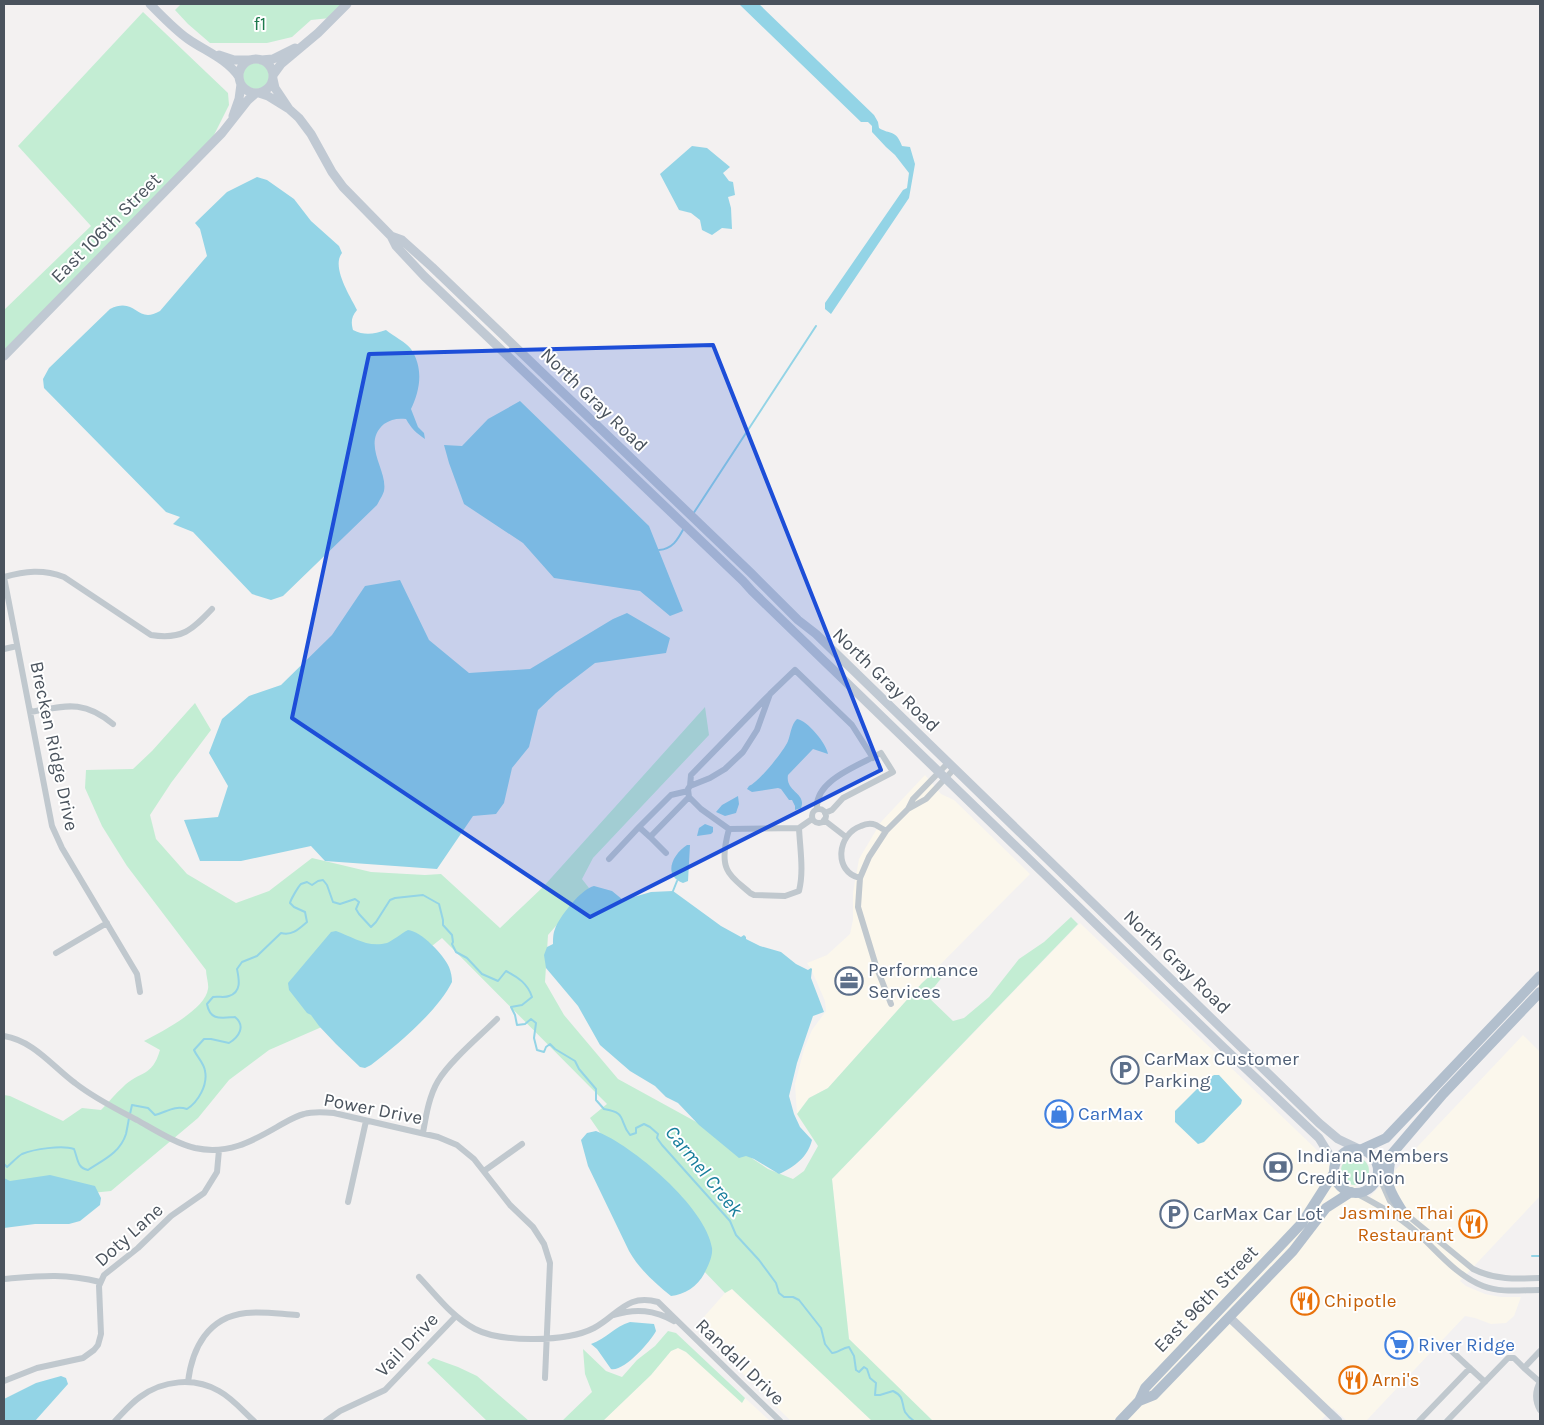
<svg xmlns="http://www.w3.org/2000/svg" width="1544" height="1425" font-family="Karla,sans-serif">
	<rect width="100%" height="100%" fill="#f3f1f1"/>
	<path fill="#fbf7ec" d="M925,775L941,794L954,800L1030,874L922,983L828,1088L809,1098L797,1114L795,1084L804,1049L812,1030L826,1011L825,1001L812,971L807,963L827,955L850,934L853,920V893L859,859L881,822Z
		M1080,923L1368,1199L1523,1035L1540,1052V1196L1460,1281L1466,1286L1485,1294L1501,1297H1521L1514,1316L1506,1323L1491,1324L1475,1318L1465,1316L1366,1421H1347L1333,1408L1320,1421H933L849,1339L832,1179Z
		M732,1289L872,1421H791L695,1327L725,1293Z
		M678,1348L686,1352L743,1402L745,1398L770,1421H603L651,1375L671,1351Z"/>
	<path fill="#c3edd3" d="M181,4H344L330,18L311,20L292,37L267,43H210L188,24L175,10Z
		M143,12L228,93L229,105L210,143L4,350V310L91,226L18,146Z
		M243 76a13 13 0 1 1 26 0a13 13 0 1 1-26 0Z
		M195,703L211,730L171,783L150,815L156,839L187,874L236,903L269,891L312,858L371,872L425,875L441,874L500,928L543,887L705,707L709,735L593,858L582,879L589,888L548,935L545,982L564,1015L618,1079L700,1124L768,1169L793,1179L804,1171L818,1146L797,1114L809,1098L828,1088L922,983L940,967L947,971L927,996L953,1021L964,1018L989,997L1019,959L1044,942L1071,917L1078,924L832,1179L849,1339L933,1421H872L732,1289L725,1293L675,1241L590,1118L607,1104L442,938L340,1019L269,1050L229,1080L198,1118L111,1191L4,1202V1095L10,1096L63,1121L82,1108L101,1110C108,1103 115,1094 123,1087C140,1070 152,1078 160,1050L144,1041C161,1032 205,1010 208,989C209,984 206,976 206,970L127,866L102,826L85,788L86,770L133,769L152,751Z
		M1341 1171a14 14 0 1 1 28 0a14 14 0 1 1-28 0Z
		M668,1331L676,1333L745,1398L742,1403L686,1352L678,1348L671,1351L651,1375L603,1421H562L592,1392L585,1374L583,1349L606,1371L622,1377L637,1360L655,1346Z
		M433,1358L458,1367L477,1376L529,1421H487L427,1363Z"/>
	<path fill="#93d4e6" d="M739,4H759L874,115L878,122L879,128C890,135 896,129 902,146L910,147L915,164L909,198L831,314L825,309V303L903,190L907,188L909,173L895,155L886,147L872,132V126L868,122H861Z
		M692,146L707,148L730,167L723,173L729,181L733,182L735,195L728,197L731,208L732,229L722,228L712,235L702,230L700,220L691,213L679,210L660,174Z
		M257,177L267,180L294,199L311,221L339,246L342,253C331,267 350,296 357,310C351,317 351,322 353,330C365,336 374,334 386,330C393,336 406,342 411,349C424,369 420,390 411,409L418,427L424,433L425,439C416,433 411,428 406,419C398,418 391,419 384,424C361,444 388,470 384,491C383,495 379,501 377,505L283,596L271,600L252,594L193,532L173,524L180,517L166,512L44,388L43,379L49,368L110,309C137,296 136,325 160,311L207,256L200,229L195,223L227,192Z
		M520,401L649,526L683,611L670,616L640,591L554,578L523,543L464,504L449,463L444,445L462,446L488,419Z
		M400,580L429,640L469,673L530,669L613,619L627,613L670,638L666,653L595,663L556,693L538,710L529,747L512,768L504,803L496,814L473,816L437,869L325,861L311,846L241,861H200L184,820L218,817L228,786L209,753L222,719L249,696L281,685L332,635L365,586Z
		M797,719C807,720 827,744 828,754L813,749L788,775C785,792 807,793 801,808L795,810V806L792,800H789L781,789L778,788L752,792L747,789L749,786C758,783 784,751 788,741C791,733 791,725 797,719Z
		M738,796L739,804L736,813L725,816L716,812L722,805Z
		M705,824L713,827V832L711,834L697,836L699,828Z
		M687,845H690L688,881L683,883C662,875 673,854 687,845Z
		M594,886L612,891L623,900L651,892L673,891L721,926L741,937L744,935L746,937V939L760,946L781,952L796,964L808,970L811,968L812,969L811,978L824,1012L813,1016L797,1063L789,1096L794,1114L800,1127L812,1140C808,1157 794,1167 779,1174L754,1159L746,1156L739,1158L699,1125L678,1103L666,1097L655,1086L630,1071L600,1045L578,1006L546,968L544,955L547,947L553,944C553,940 553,933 555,929C559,917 582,888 594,886Z
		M408,930C421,931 444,955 449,967C451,972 452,977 452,982C438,1011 396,1046 371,1065L365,1068L360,1067L336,1044L319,1026L311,1015L307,1013L289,990L288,983L331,932L336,931C353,937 367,948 387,943C392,941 402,933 408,930Z
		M1214,1075H1219L1242,1100L1241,1104L1204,1142L1198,1144L1175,1122V1111L1205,1081Z
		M596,1131C632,1145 706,1207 712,1248C713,1256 708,1266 704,1274C698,1286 684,1295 671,1296C655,1283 639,1269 629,1251L588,1166L581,1140L587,1133Z
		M50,1175L95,1186L101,1198L100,1205L80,1221L69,1224H35L4,1228V1178L10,1181Z
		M630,1322L654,1324L656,1331C650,1342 624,1372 611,1369L597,1349L591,1344C606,1339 615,1326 630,1322Z
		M61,1376L66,1378L68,1384L35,1421H4V1399L36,1383Z"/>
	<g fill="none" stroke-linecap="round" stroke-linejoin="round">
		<path stroke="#93d4e6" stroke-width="2" d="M693,514L816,326
			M659,550C673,549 678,539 684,528
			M673,891L677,881
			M130,1114L132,1105L148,1108L155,1115C167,1112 174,1105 187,1109C198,1102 208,1085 205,1071C204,1063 197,1057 194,1050L204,1039H211L229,1043C239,1037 246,1026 235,1017C221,1018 210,1021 207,1004L213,997C218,996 225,998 229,996C242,992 239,979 237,969L242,962L257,956L281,933C292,936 299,929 307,922L305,912L294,907L290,903C291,899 298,887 301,884L307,882L312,885L318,881L323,880L327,885L333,902L340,904L355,899L359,902L356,909L359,914L371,927L376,922L390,900L395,898L423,895L439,904L443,920V925L452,935L453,942L452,944L456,952L467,958L482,974L498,981L506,971C518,977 528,984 532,997L522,1005L511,1007L515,1015L517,1025L525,1024L531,1019L536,1023L534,1038L537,1050L544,1052L546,1047L550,1044L555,1049L575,1061L579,1069L596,1089V1100L604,1109C628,1113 618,1120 630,1135L636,1133V1128L644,1124L650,1127L658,1134L657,1138L662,1145L730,1221L736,1235L759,1260L776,1283L779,1293L784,1297H793L799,1300L821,1328L825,1344L832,1353C838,1353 842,1348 849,1347L854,1356L856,1370L859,1372L864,1367L867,1369L870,1378L876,1383L875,1395H880L893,1391C905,1397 901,1402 905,1412C907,1415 911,1419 914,1421
			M4,1164L7,1167C12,1163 17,1157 22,1154C34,1149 62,1145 74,1149C78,1159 77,1168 88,1170C103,1160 120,1153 126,1134C127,1129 128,1124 129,1118
			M1532,1256H1540"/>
		<path stroke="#c0c8ce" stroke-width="6" d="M4,577L52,826L62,848L137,974L140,992
			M4,577C25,571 43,569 64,577L151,635C182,640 192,630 212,609
			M4,649L17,646
			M30,712C65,706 83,699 113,724
			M690,786L691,775L768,696
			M689,797L701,809L729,829L799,828L812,819
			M812 816a7 7 0 1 1 14 0a7 7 0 1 1-14 0Z
			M817,809C814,780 860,765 881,753L893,772L843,798L832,810L825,813
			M908,809L913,799L948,763
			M824,820L846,837
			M639,827L671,795L688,791
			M729,829C726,840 722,859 727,869C731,879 743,886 750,893L754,895L785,896L799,891C804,871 800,849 799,828
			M666,853L650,837L689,797L688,789L690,786L710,778L725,769L743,752L757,730L770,694L795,670L852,725L873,758
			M609,859L639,827L650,837
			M860,878C833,872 837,834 861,826C865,824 871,823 876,825C879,827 883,829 886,831
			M56,953L107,923
			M891,1004L876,966L858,907L860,878L869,857L886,831L908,809L926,799L954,769
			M4,1036C34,1041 52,1066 75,1083C94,1098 116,1109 137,1120C155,1130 175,1143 195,1148C227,1155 251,1142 277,1127C286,1122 295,1116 304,1114C314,1111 324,1112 334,1113L438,1137L457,1145L474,1159L510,1205L533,1227L544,1244L550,1263L545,1378
			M423,1133C426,1116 429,1096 438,1081C450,1061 480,1036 497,1019
			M484,1171L522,1144
			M1378,1174L1390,1201L1473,1269C1495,1280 1516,1279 1540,1278
			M1356,1193C1376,1204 1396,1214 1414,1230C1436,1249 1455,1275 1483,1286C1501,1293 1521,1290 1540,1290
			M348,1202L366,1121
			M419,1277C436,1295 452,1317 475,1329C502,1343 567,1342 594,1328C618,1315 627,1293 658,1302L780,1421
			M4,1279C40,1276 64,1273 100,1282
			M614,1315C636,1308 654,1310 674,1321
			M1446,1346L1485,1382
			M1524,1368L1540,1382C1535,1391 1535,1401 1540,1410
			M4,1381L37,1368L83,1358L94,1350L98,1345L101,1334L99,1286L104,1275L138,1248L171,1216L204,1193L217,1172L219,1150
			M188,1382C192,1348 208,1317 246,1313C262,1311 280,1314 297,1315
			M115,1421C123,1413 130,1404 140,1397C163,1380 194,1377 219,1391C232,1398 243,1411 254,1421
			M326,1421L340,1411L385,1390L456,1316
			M1419,1421L1470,1368
			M1447,1421L1508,1358H1514L1524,1368L1540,1351"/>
		<path stroke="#c0c9d3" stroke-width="9" d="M150,4C162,16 174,29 188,39C205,51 227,59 239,77
			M219,55L234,60H249
			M239 76a17 17 0 1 1 34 0a17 17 0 1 1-34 0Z
			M261,60L273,59L295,48
			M273,75L281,64L318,33L347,4
			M273,79L275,88L289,109
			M259,93L268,96L289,109L299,118L311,134L332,172L343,187L391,236L396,246L424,276L743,581L752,591L1222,1046L1319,1138L1335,1164
			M233,116L239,99L241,84
			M391,236L402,240L432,267L751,573L798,620L816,634L1319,1123L1338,1139L1357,1148
			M4,356L222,133L248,100L256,93
			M1229,1317L1338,1421"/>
		<path stroke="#b2bfcd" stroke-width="10" d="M1334 1171a22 22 0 1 1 44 0a22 22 0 1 1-44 0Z
			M1362,1149L1386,1138L1540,976
			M1391,1156C1386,1185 1387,1187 1403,1212
			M1379,1169L1443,1094L1540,992
			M1139,1401L1154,1395L1293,1251L1326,1208L1351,1192
			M1120,1421L1139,1401L1145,1388L1302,1223L1334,1173"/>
	</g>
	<path fill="#1d4ed8" fill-opacity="0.2" stroke="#1d4ed8" stroke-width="4" stroke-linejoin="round" d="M713,345L881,770L590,917L292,718L369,354Z"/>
	<defs>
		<g id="office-ring" transform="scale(1.4375)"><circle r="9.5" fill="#fff" stroke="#5c6f8a" stroke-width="1.5"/><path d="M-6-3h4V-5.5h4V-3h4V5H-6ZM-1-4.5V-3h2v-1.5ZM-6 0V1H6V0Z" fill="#5c6f8a"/></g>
		<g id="parking-ring" transform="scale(1.4375)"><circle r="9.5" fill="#fff" stroke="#5c6f8a" stroke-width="1.5"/><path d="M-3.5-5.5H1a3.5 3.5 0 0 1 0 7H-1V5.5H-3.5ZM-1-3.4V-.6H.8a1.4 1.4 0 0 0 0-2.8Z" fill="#5c6f8a"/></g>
		<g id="shop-ring" transform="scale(1.4375)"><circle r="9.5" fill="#fff" stroke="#3f7fe0" stroke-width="1.5"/><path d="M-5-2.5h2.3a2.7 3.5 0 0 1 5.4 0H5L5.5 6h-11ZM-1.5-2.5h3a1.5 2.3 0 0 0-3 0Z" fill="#3f7fe0"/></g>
		<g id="bank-ring" transform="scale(1.4375)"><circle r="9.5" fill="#fff" stroke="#5c6f8a" stroke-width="1.5"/><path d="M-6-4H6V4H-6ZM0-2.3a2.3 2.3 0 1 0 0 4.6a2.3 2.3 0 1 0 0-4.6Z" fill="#5c6f8a"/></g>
		<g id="restaurant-ring" transform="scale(1.4375)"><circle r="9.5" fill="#fff" stroke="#e8710a" stroke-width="1.5"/><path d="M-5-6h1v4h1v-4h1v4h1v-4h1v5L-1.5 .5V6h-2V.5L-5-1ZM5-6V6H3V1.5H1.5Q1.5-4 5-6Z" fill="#e8710a"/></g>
		<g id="supermarket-ring" transform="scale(1.4375)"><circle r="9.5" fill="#fff" stroke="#3f7fe0" stroke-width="1.5"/><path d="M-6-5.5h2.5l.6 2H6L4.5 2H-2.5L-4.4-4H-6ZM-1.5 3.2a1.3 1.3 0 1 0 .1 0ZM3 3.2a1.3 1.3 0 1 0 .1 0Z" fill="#3f7fe0"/></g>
	</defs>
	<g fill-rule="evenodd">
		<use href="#office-ring" x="849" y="981"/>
		<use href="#parking-ring" x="1125" y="1070"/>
		<use href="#shop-ring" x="1059" y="1114"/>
		<use href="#bank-ring" x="1278" y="1167"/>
		<use href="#parking-ring" x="1174" y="1214"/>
		<use href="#restaurant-ring" x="1473" y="1224"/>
		<use href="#restaurant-ring" x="1305" y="1301"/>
		<use href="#supermarket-ring" x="1399" y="1345"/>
		<use href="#restaurant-ring" x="1353" y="1380"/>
	</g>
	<g text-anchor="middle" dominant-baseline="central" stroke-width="4" stroke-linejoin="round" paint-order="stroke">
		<g font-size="19" fill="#1e7a4d" stroke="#fff">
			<text x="260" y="24">f1</text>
		</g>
		<g font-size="19" fill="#4a535d" stroke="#fff">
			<text transform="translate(106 228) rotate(-45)">East 106th Street</text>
			<text transform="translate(594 400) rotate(44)">North Gray Road</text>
			<text transform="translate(886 680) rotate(44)">North Gray Road</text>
			<text transform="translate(54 746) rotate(78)">Brecken Ridge Drive</text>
			<text transform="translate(1177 962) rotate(44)">North Gray Road</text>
			<text transform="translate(373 1109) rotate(11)">Power Drive</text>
			<text transform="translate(129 1235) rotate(-42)">Doty Lane</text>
			<text transform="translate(1206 1299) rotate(-46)">East 96th Street</text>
			<text transform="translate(407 1345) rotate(-46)">Vail Drive</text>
			<text transform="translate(740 1362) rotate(44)">Randall Drive</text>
		</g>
		<g font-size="19" fill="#4e5e75" stroke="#fff" text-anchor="start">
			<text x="868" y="970">Performance<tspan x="868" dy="22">Services</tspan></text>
			<text x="1144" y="1059">CarMax Customer<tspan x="1144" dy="22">Parking</tspan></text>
			<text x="1297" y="1156">Indiana Members<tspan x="1297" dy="22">Credit Union</tspan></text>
			<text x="1193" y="1214">CarMax Car Lot</text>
		</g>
		<g font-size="19" fill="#366cbe" stroke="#fff" text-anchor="start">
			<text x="1078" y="1114">CarMax</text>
			<text x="1418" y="1345">River Ridge</text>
		</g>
		<g font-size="19" fill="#c56008" stroke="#fff" text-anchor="start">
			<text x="1454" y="1213" text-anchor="end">Jasmine Thai<tspan x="1454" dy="22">Restaurant</tspan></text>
			<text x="1324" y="1301">Chipotle</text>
			<text x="1372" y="1380">Arni's</text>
		</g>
		<g font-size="20" font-style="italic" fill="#177e9c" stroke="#fff">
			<text transform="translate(704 1171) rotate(51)">Carmel Creek</text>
		</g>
	</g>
	<rect width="1544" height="1425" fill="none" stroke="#4a535d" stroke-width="10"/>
</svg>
